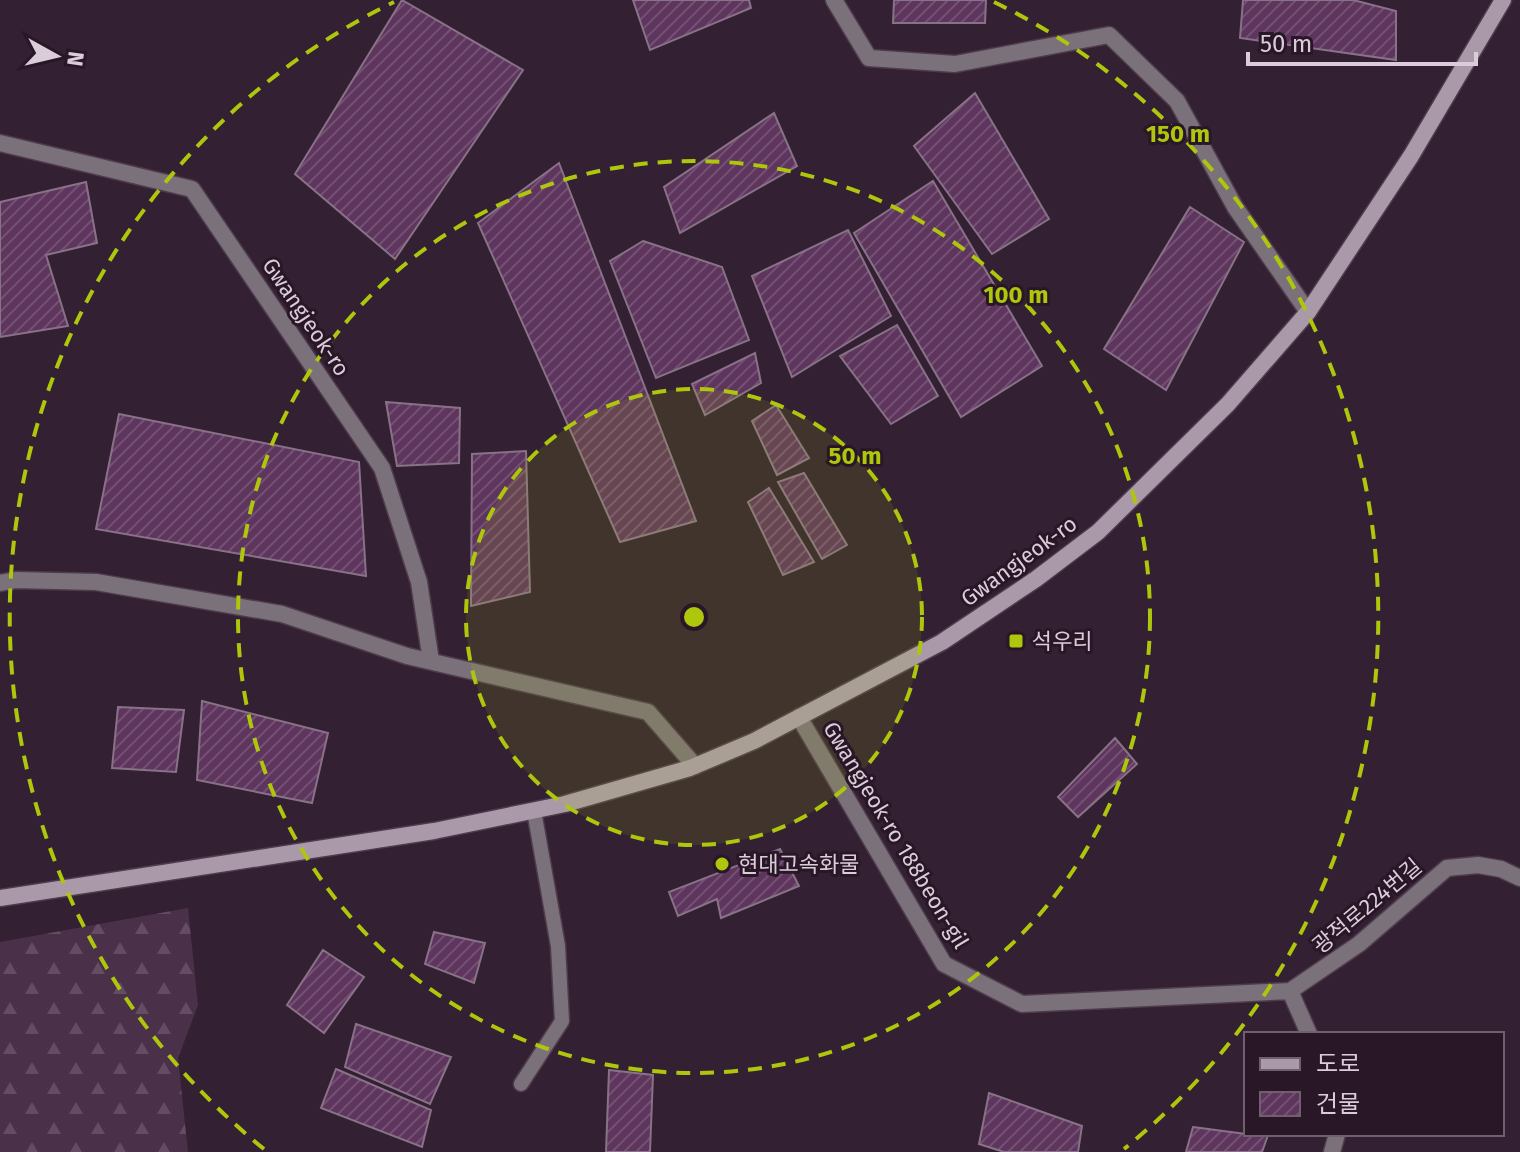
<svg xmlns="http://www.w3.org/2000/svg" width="1520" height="1152" font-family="'Fira Sans','Noto Sans KR',sans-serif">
	<defs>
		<pattern id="forest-firs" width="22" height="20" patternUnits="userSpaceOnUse" patternTransform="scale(2)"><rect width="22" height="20" fill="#4b304a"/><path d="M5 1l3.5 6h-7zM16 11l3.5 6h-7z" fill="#644d64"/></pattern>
		<pattern id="building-hatch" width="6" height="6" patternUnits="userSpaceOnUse" patternTransform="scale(2)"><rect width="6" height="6" fill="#5e355d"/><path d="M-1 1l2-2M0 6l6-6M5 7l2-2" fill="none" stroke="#745174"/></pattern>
	</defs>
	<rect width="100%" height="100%" fill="#332032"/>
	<path fill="url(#forest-firs)" d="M188,908L198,1005L178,1058L188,1152H0V942Z"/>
	<path fill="url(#building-hatch)" stroke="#887287" stroke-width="2" d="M402,0L523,70L395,259L295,174Z
		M633,0H749L751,8L650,50Z
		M894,0H986L985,23H893Z
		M1243,0H1353L1396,11V60L1240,38Z
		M975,93L1049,219L992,254L914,146Z
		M774,113L797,166L680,233L664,187Z
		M559,163L696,521L620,542L478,223Z
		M933,181L1042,366L961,417L854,233Z
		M86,182L97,243L46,255L68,326L0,337V202Z
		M1190,207L1244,242L1166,390L1104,349Z
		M848,230L891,316L792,377L752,276Z
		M643,241L722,267L749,340L656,378L610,261Z
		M897,325L938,396L891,424L840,356Z
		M755,353L761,383L705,415L692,384Z
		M386,402L460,408L459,463L397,466Z
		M776,405L809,458L777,475L752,421Z
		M119,414L359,462L366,576L96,529Z
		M526,451L530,592L471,606L472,454Z
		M804,473L847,545L822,559L778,482Z
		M769,488L814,562L783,575L748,502Z
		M202,701L328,733L312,803L197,780Z
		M118,707L184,710L176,772L112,768Z
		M1115,738L1137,764L1078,817L1058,797Z
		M780,849L799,886L721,918L717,899L678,916L669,892Z
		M434,932L485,943L474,983L425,964Z
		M323,950L364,977L324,1033L287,1005Z
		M356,1024L451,1057L430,1104L345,1067Z
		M336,1069L431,1110L422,1147L321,1108Z
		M609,1070L653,1075L650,1152H606Z
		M989,1093L1082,1126L1078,1152H1004L979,1144Z
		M1193,1127L1246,1134L1268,1135L1262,1152H1186Z"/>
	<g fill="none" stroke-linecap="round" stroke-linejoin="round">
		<g stroke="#4e3c4d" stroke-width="17">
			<path id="service" d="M521,1084L562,1021L558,946L534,811"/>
		</g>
		<g stroke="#4e3c4d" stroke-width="19">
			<path id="minor" d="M834,0L869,58L955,64L1109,35L1177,101L1235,207L1308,312
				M0,143L192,189L382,468L419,582L431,661
				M0,583L16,580L96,582L282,614L407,656L648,712L695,766
				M799,717L944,964L1022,1004L1290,991L1309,1034
				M1290,991L1359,944L1447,868L1478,865L1501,869L1520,878
				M1332,1152L1337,1134"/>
		</g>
		<g stroke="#4e3c4d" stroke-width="19">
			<path id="secondary" d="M0,898L434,831L565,804L690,768L754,741L942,642L1036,579L1098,532L1228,404L1308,312L1411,156L1503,0"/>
		</g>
		<use href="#service" stroke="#7b717a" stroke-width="14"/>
		<use href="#minor" stroke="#7b717a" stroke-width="16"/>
		<use href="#secondary" stroke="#aa9aa9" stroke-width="16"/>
	</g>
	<circle cx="694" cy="617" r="228" fill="#aec60b" fill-opacity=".12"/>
	<g fill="none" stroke="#aec60b" stroke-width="4" stroke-dasharray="14 10">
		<circle cx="694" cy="617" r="228"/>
		<circle cx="694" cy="617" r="456"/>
		<path d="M264 1149A684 684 0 0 1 394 2M994 2A684 684 0 0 1 1124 1149"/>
	</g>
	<g fill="#aec60b" stroke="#291728" stroke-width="3">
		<rect x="1008" y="633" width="16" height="16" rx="4"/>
		<circle cx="722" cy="864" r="8"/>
	</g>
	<g text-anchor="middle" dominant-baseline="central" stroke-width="6" stroke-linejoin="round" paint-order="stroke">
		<g font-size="22" fill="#dacdd9" stroke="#291728">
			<text transform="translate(306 317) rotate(56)">Gwangjeok-ro</text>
			<text transform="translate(1019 561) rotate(-36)">Gwangjeok-ro</text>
			<text transform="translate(896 835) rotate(59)">Gwangjeok-ro 188beon-gil</text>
			<text transform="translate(1367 906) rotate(-40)">광적로224번길</text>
		</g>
		<g font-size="22" fill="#dacdd9" stroke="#291728" text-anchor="start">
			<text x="1032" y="641">석우리</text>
			<text x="738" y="864">현대고속화물</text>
		</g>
	</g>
	<circle cx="694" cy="617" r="12" fill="#aec60b" stroke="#291728" stroke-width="4"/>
	<g font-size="24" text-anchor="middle" font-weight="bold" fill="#aec60b" stroke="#291728" stroke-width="6" stroke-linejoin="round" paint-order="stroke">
		<text x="1178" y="142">150 m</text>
		<text x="1016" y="303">100 m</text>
		<text x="855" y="464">50 m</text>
	</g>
	<rect x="1244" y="1032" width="260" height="104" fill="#291728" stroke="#70606f" stroke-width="2"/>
	<rect x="1260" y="1058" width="40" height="12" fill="#aa9aa9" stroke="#70606f" stroke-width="2"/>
	<text x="1316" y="1072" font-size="24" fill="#dacdd9">도로</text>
	<rect x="1260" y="1092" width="40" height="24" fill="url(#building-hatch)" stroke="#70606f" stroke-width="2"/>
	<text x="1316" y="1112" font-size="24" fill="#dacdd9">건물</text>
	<g transform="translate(56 56) rotate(98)" stroke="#291728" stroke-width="6" paint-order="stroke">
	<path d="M0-6L14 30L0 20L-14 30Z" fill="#dacdd9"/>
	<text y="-12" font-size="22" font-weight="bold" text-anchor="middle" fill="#dacdd9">N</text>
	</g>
	<path d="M1248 52v12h228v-12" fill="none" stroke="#dacdd9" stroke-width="4"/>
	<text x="1260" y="52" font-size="24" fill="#dacdd9" stroke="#291728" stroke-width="6" paint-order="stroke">50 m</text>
</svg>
